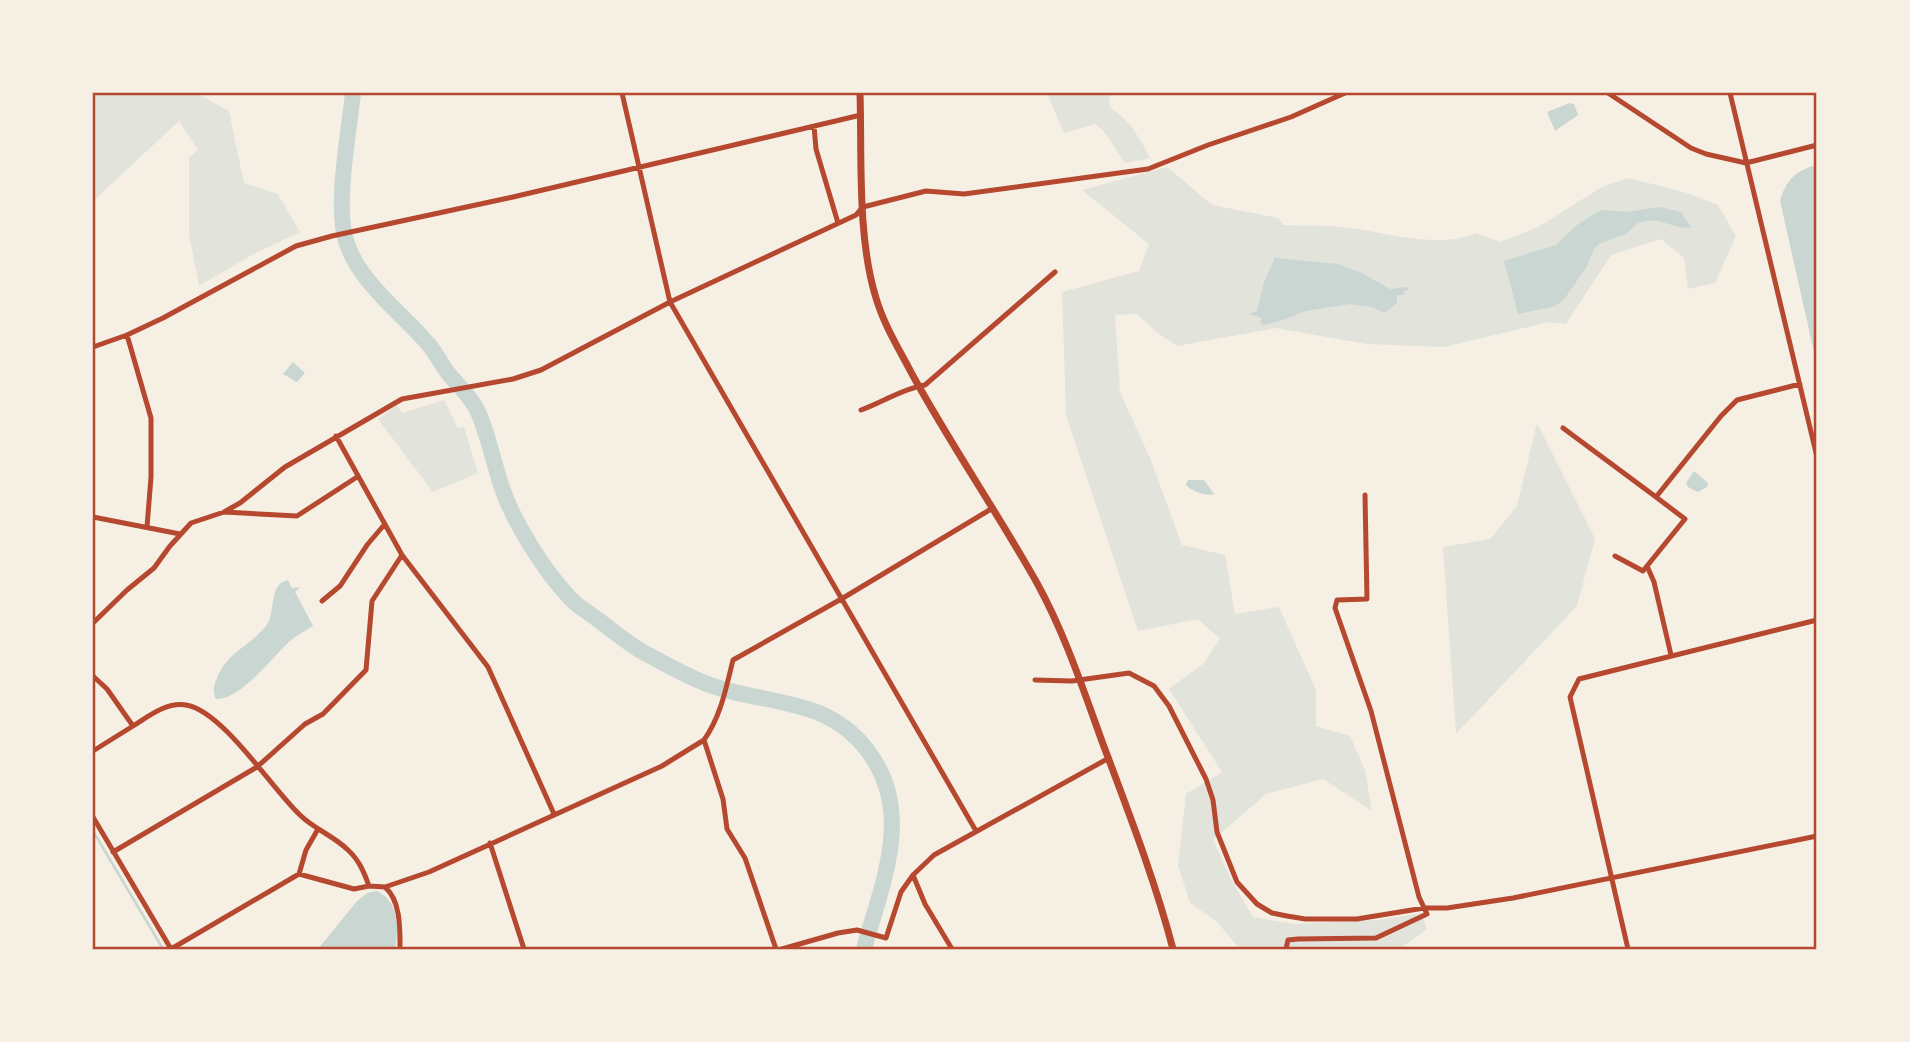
<svg xmlns="http://www.w3.org/2000/svg" width="1910" height="1042" font-family="Commissioner,sans-serif">
	<rect width="100%" height="100%" fill="#f6efe4"/>
	<path fill="#e2e4dc" d="M93,93H196L229,111L244,183L278,194L300,232L252,255L199,286L189,233V157L198,150L179,121L93,201Z
		M1047,93H1109L1110,107C1130,121 1139,136 1150,158L1125,163L1106,134L1096,124L1064,133Z
		M1167,167L1212,205L1278,218L1283,225C1299,226 1316,225 1332,226C1378,229 1431,251 1476,233L1500,242L1538,227L1602,187L1629,178L1687,193L1718,205L1736,236L1715,283L1688,289L1684,258L1661,239L1611,255L1566,324L1549,322L1444,347L1366,344L1276,328L1177,346L1155,331L1137,314L1115,315L1120,392L1150,458L1182,545L1225,555L1235,614L1279,607L1316,690V726L1350,736L1365,770L1372,811L1323,779L1266,794L1213,840L1232,881L1253,917L1294,924L1378,920L1421,913L1427,929L1399,949H1240L1216,921L1190,903L1178,865L1186,794L1222,772L1169,689L1203,664L1220,639L1198,619L1138,631L1066,415L1062,292L1139,271L1149,244L1082,190Z
		M444,400L458,428L464,427L478,473L433,492L378,419L397,405L402,413Z
		M1537,423L1595,539L1577,606L1456,734L1443,547L1490,539L1517,506Z"/>
	<path fill="#c9d6d2" d="M1570,103L1574,104L1578,115L1555,131L1547,112Z
		M1817,165V365L1780,201C1786,180 1796,170 1817,165Z
		M1660,207L1681,212L1691,227C1674,231 1662,215 1638,223L1626,234L1599,244L1594,249L1586,268L1565,298L1556,306L1518,314L1504,261L1556,245L1577,225L1597,212L1604,210L1626,212Z
		M1275,258L1338,264L1360,272L1390,289L1404,287L1410,289L1405,291L1403,295H1397V303L1385,313L1372,307L1350,304L1306,311L1283,320L1263,325L1260,322L1262,318L1249,314L1257,311L1264,282Z
		M293,362L305,373L297,382L283,374Z
		M1694,471L1708,483L1707,487L1698,492L1688,487L1686,483Z
		M1188,480H1204L1214,494C1208,497 1191,491 1186,485Z
		M288,580L292,588L300,587L295,592L313,626C305,631 297,635 290,641C272,657 241,700 216,699C212,692 214,685 217,678C228,651 249,647 266,626C277,612 267,585 288,580Z
		M377,891C399,902 399,927 395,949H318L357,901L367,893Z"/>
	<g fill="none" stroke-linecap="round" stroke-linejoin="round">
		<path stroke="#c9d6d2" stroke-width="2.5" d="M93,831L163,949"/>
		<path stroke="#c9d6d2" stroke-width="16" d="M353,93C349,132 334,209 347,244C361,284 402,313 429,345C436,353 441,364 448,373C456,383 466,392 473,403C484,417 495,468 502,488C514,523 545,572 570,598C578,607 588,612 597,619C612,630 626,642 643,652C667,665 693,680 719,688C774,705 828,699 867,750C915,811 882,883 864,949"/>
		<path stroke="#b5482f" stroke-width="5" d="M622,93L670,302L976,831
			M1608,93L1691,148L1706,154L1746,163L1817,145
			M1730,93L1817,457
			M814,126L816,149L838,223
			M127,335L151,418V477L147,527
			M93,347L127,335L163,318L296,246L332,236L513,197L861,115
			M861,410C883,402 902,389 925,385L1055,272
			M1563,428L1656,497
			M336,436L402,555L488,667L554,814
			M224,512L297,516L357,477
			M93,517L180,534
			M1615,556L1643,571L1647,566
			M322,601L340,586L367,545L384,525
			M93,623L127,590L154,568L170,546L191,523L224,512L240,503L285,467L402,399L513,379L541,370L670,302L856,215L863,207L926,191L964,194L1148,169L1208,145L1291,117L1345,93
			M1671,655L1654,582L1647,566L1685,519L1656,497L1721,416L1737,400L1800,384
			M93,676L107,689L133,726C149,716 166,702 186,705C223,711 272,789 300,815C314,829 334,836 348,850C359,860 364,872 369,886
			M1035,680L1072,681L1129,673L1154,686L1169,706L1206,779L1213,800L1217,832L1237,882L1257,904L1272,913L1287,916L1305,919H1357L1424,908H1447L1513,898L1817,836
			M704,740L723,799L727,829L745,858L776,949
			M93,751L133,726
			M93,817L171,949
			M490,843L524,949
			M113,852L257,767L305,724L323,714L366,670L372,601L402,555
			M299,874L306,850L318,829
			M385,887C401,901 400,929 400,949
			M171,949L299,874L354,889L369,886L385,887L429,872L662,766L704,740C721,716 726,688 733,660L843,598L991,509
			M782,949L838,933L857,930L886,938L901,892L913,875
			M952,949L925,904L913,875L934,855L1109,758
			M1286,949L1288,940L1298,939L1376,938L1427,914L1419,897L1371,711L1335,608L1337,600L1367,599L1365,495
			M1628,949L1570,697L1579,679L1817,620"/>
		<path stroke="#b5482f" stroke-width="7" d="M860,93C862,157 857,237 876,298C884,325 899,349 912,374C951,445 997,512 1037,583C1065,634 1083,689 1103,744C1128,811 1155,880 1173,949"/>
	</g>
	<rect width="1910" height="1042" fill="none" stroke="#f6efe4" stroke-width="189"/>
	<rect x="94" y="94" width="1721" height="854" fill="none" stroke="#b5482f" stroke-width="2.5"/>
</svg>
